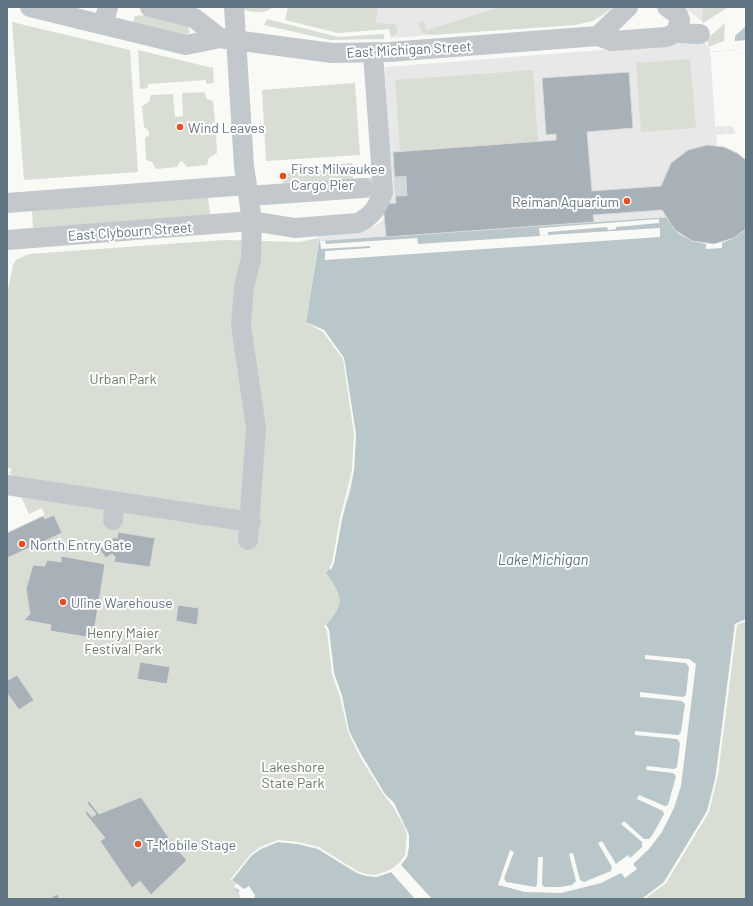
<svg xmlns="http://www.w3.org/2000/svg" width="753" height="906" font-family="Barlow,sans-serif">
	<rect width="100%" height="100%" fill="#f9f9f6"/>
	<path fill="#e7e8e7" d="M378,7H613L601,17L584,23L393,38L396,35L397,27L376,23Z
		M683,7H725L702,21Z
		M704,42L709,47L710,52L715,127L731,126L736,134L716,135L717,145L746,229L666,217L319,241L318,234L359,231L375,226L382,221L388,211L390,201L385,67Z"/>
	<path fill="#d9ded5" d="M234,7H273C262,17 246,10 234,7Z
		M288,7H378L376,23L395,24L397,27V34L391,38L389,29L338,33L285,20Z
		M500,7H613L593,21L575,25L431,35L423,33L418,23L424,21L427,30Z
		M703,7H725L727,8L703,23L702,21Z
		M148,15L188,26L190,32L187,35L133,23L135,16Z
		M267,19L338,37L384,34V39L330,40L264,25Z
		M12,22L130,50L138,172L24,180Z
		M725,23L724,41L709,47L707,39Z
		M138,50L213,68L214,83L206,84V80L148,84V88L140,89Z
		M690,59L696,128L641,132L636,63Z
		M533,70L538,142L400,151L395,80Z
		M355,83L360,155L266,161L262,90Z
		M204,92L207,99L213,101L215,122L212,123L210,128L216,133L217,153L209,158L207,165L187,167L182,161L179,163L177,167L156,169L152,162L146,160L145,138L149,135V131L144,127L142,106L149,102L151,95L173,94L175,117L183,116L182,93Z
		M352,163L353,179L283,184L282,173L327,170V165Z
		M208,196L210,215L33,228L32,209Z
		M319,238L306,321L324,330L344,358L356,434L354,470L334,563L326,573C342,596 346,602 326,625L394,803L409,835V847L401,865L376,877L232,880L237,882L234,887L241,899H7V533L45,515L42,508L29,514L19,492L24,482L9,473L12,470L7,466V294L13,265L16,260L29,254L223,240L299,242Z
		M746,619V899H642L722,717L735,624Z"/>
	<path fill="#b9c6ca" d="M746,26V40L735,41V36Z
		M737,50V54L746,53V619L735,624L713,794L707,812L664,882L642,899H241L234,887L236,882L232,880L252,855L261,849L278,842L298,844L318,849L357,873L376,877L391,872L407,857L409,835L394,803L385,794L362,756L349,731L342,696L334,673L329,630L326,625C346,602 342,596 326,573L334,563L342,519L350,492L354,470L356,434L344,358L324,330L306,322L319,241L669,217L721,204L716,135L736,133L731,126L715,127L710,52Z"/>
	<path fill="#f9f9f6" d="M737,50V54L746,53V169L717,151L716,135L736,133L731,126L715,127L710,52Z
		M666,217L746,221V229L734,238L722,243V248L706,249V244L692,241L679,234Z
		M659,219V223L616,227V229L608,230L607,227L548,232V235L660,228V237L325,260V251L370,248V246L321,249L320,241H325L326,244L417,238L418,244L540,236L539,228Z
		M305,322L324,330L344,358L356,434L354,470L342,519L334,563L331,570L329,568L332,563L340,518L352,470L354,434L343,359L323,332Z
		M746,619V621L737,625L718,775L709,812L666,883L645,899H642L664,882L707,811L716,775L735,624Z
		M326,625L329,630L334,673L342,696L349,731L362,756L385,794L394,803L409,835V847L407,857L401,865L432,899H415L391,872L376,877L366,876L357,873L318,849L298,844L278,842L261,849L252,855L232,880H230L251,854L260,847L278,840L298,842L319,847L357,871L366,874L375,875L390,870L399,863L405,856L407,835L404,826L392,805L384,795L360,757L348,732L340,697L332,674L327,631L324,626Z
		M645,655L689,659L696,664L681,786L674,808L662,832L649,849L633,864L637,869L625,878L621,873L601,883L561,893L525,892L498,885L510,850L514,852L504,878L506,882L535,887L537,885L538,857H543L542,885L545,887H560L572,885L576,881L569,854L573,853L580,880L584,882L611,871L612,867L598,843L602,841L616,864L628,855L630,858L639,850L642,847V842L621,824L624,821L644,839H649L653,834L664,814L663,811L637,799L639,795L665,806L668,805L676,776L673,773L646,770L647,766L674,769L677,767L680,743L677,739L635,735V731L678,735L681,732L685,704L682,701L640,697V692L683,697L686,695L689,667L686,663L645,659Z
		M236,883L244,889L249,886L255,895L254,899H241L238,892L240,891L234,887Z"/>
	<path fill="#a8b1b8" stroke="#dbdad8" d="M629,72L633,128L587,132L592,191L661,186L671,163L688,150L707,145L724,147L737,153L746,160V229L734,238L714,244L692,241L675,230L662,210L593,215L594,222L386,237L383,204L396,203L393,152L556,140V134L546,135L542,78Z
		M54,515L62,533L7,558V533L43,516L45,519Z
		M118,532L155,538L150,567L114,562L115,557L112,554L106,558L99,549L115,537L117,539Z
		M61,556L105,564L93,638L50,631L51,625L24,620L30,614L26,589L33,565L45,566L47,560L61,562Z
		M178,605L199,608L197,625L176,621Z
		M140,662L170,667L167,684L137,679Z
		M17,675L34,700L19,710L7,693V681Z
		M141,797L175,847L187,860L151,895L140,881L132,888L100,841L105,838L85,813L87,811L92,817L96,814L87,803L89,801L99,814Z
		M57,894L60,899H49Z"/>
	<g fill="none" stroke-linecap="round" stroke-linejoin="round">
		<path stroke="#d3d8d9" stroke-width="20" stroke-dasharray="20 10" stroke-linecap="butt" d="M365,188L407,186"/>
		<path stroke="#c3c8cc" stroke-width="20" d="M30,7L186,45L220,38L332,53L389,52L598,36
			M150,7L194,18L220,38
			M234,7L244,166L252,221L251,259L244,287L241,325L256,428L248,540
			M628,7L598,36L612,41L666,37L676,33L700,34
			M667,7L678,15L680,20L676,33
			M103,25L108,7
			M249,196L363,188
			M7,203L247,185
			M7,240L252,221L295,228L358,223C372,216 378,207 383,192L373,53
			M7,485L251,522
			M113,520L115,502"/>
	</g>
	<g fill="#ea4c24" stroke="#fff" stroke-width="1.5">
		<circle cx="180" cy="127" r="4"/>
		<circle cx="283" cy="176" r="4"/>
		<circle cx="627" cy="201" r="4"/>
		<circle cx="22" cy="544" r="4"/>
		<circle cx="63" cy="602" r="4"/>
		<circle cx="138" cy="844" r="4"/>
	</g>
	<g text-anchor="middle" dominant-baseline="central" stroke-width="4" stroke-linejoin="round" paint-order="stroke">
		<g font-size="14" fill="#627582" stroke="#fff">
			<text transform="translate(409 49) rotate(-3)">East Michigan Street</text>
			<text transform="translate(130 231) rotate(-4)">East Clybourn Street</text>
		</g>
		<g font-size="14" fill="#627582" stroke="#fff" text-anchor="start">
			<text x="188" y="127">Wind Leaves</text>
			<text x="291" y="168">First Milwaukee<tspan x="291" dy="16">Cargo Pier</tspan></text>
			<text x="619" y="201" text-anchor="end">Reiman Aquarium</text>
			<text x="30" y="544">North Entry Gate</text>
			<text x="71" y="602">Uline Warehouse</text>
			<text x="146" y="844">T-Mobile Stage</text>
		</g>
		<g font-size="14" fill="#677a62" stroke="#fff">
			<text x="123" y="378">Urban Park</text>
			<text x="123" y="632">Henry Maier<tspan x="123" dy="16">Festival Park</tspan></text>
			<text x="293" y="766">Lakeshore<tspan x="293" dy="16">State Park</tspan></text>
		</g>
		<g font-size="15" font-style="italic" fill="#5e757c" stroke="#fff">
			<text x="543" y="559">Lake Michigan</text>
		</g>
	</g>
	<rect width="753" height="906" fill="none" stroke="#627582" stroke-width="16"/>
</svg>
